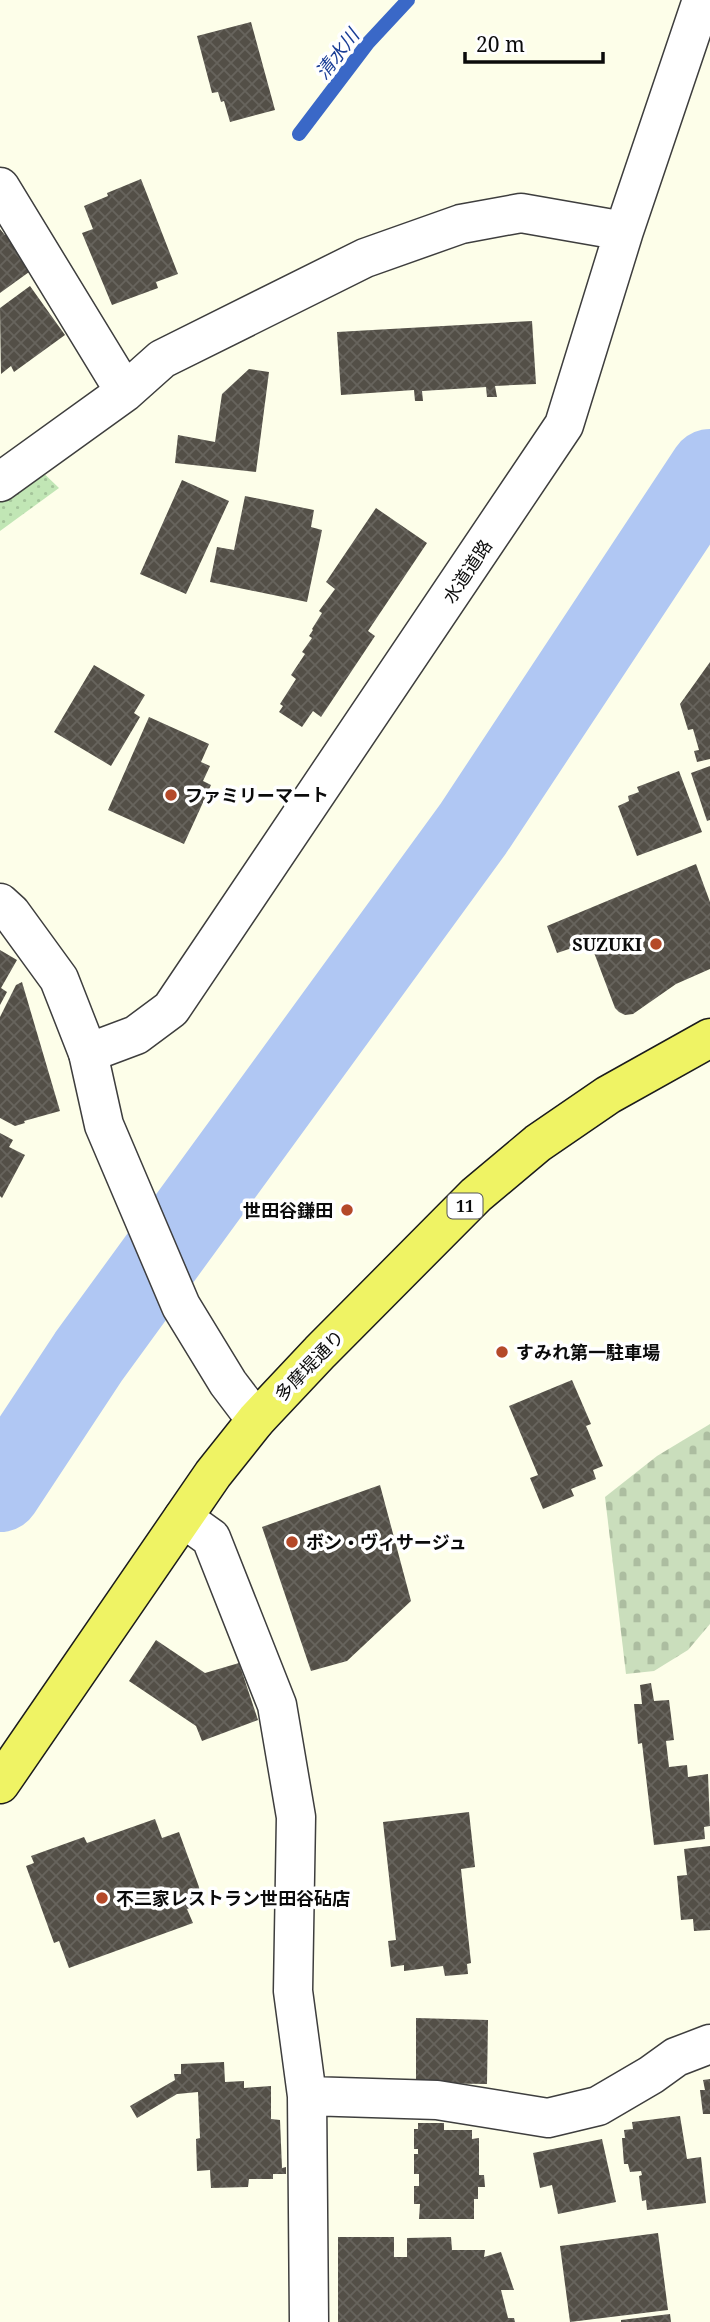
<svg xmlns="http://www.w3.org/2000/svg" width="710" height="2322" font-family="'Noto Serif','Noto Sans JP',serif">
	<defs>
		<pattern id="cemetery-stones" width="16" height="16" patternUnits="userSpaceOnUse" patternTransform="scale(1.75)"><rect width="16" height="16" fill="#cadebc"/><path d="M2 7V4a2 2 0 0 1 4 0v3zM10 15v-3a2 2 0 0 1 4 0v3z" fill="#acbda0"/></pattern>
		<pattern id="park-dots" width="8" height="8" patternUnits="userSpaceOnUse" patternTransform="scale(1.75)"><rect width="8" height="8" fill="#c1e6b5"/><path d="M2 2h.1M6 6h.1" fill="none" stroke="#a4c49a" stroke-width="1.8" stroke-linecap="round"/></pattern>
		<pattern id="building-cross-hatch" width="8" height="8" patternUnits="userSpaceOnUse" patternTransform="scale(1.75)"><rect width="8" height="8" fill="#534f47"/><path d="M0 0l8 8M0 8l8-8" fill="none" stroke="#67645d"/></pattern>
	</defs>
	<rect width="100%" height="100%" fill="#fdfee9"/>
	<path fill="url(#cemetery-stones)" d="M710,1424V1624L688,1650L654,1671L626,1674L605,1497L657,1456Z"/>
	<path fill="url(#park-dots)" d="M31,461L59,488L0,531V482Z"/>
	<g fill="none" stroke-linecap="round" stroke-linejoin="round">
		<path stroke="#3a68c7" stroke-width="14" d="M299,134L368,43L408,0"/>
		<path stroke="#b0c7f3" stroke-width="82" d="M0,1491L89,1356L473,829L710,470"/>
	</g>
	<path fill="url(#building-cross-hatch)" d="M251,22L275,110L230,122L224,101L221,102L218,92L212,93L197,36Z
		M141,179L178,274L156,282L158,288L112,305L82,233L93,229L84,206L108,196L107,193Z
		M0,229L5,235L9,232L36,267L0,293Z
		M30,286L65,335L14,372L11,366L1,374L0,308Z
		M532,321L536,384L495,386L497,397H487L486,387L422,391L423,401H415L414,390L341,395L337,332Z
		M249,369L269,372L256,472L175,463L178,435L215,442L222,394Z
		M182,480L229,501L186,594L140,574Z
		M245,496L314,510L311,527L322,530L307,602L210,582L217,547L234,550Z
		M376,508L427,543L368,631L375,636L321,717L313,711L302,727L279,712L283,706L280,704L296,679L291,675L305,654L302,652L312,638L309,636L313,630L312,629L322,613L319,611L335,589L326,582Z
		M710,662V759L697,762L694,751L699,750L693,729L688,730L680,704Z
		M94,665L145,695L134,713L140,717L111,766L54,732Z
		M149,717L209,744L201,762L210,766L203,781L211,785L184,844L108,810Z
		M710,766V820L707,821L691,773Z
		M679,771L702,832L637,856L618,806L629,801L628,796L639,792L637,787Z
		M696,864L710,902V969L676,984L633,1014L625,1015L619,1012L615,1008L590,942L557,953L547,926Z
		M0,950L17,960L1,988L7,992L0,1005Z
		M22,982L60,1111L24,1121L25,1123L15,1126L0,1118V1017L16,985Z
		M0,1133L13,1140L9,1147L25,1155L2,1198L0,1196Z
		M572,1380L591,1424L586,1426L603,1466L593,1470L596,1479L571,1489L574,1496L543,1509L530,1478L538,1475L509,1406Z
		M380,1485L411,1601L347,1661L311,1671L262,1527Z
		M156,1640L205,1673L239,1663L258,1720L202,1741L196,1726L129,1681Z
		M651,1683L654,1701L669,1700L674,1740L666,1741L669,1767L687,1765L688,1777L708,1774L710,1826L704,1827L705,1839L654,1845L642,1743L638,1744L634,1704H642L640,1685Z
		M469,1812L475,1867L461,1869L471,1963L467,1964L468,1974L445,1976L443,1966L404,1971V1965L391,1967L388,1941L396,1940L383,1822Z
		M155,1819L162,1838L179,1832L199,1887L201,1904L187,1909L193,1923L69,1968L59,1941L54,1943L26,1866L34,1863L31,1856L84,1837L87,1843Z
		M710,1846V1930L694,1931L693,1919L681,1920L677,1876L687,1875L684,1849Z
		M416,2018L488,2020L487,2084L416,2083Z
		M224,2062L225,2082L244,2081V2088L271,2086V2119L280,2120L282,2168L286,2167V2174H273V2179H249L248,2187L211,2188L210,2170L197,2171L196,2139L200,2138L198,2092L177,2094L137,2118L130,2106L175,2080L174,2074H181V2064Z
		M710,2079V2114H703L700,2090H705L703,2080Z
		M680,2116L687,2159L701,2157L706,2203L647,2210L646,2200L642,2201L639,2176L642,2175L641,2171L630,2172L628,2164H624L622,2138H625L624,2130L633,2129L632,2122Z
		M418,2123H444V2130H472V2139L479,2138V2175H484L485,2187H478V2199H474V2219H419L420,2204H414V2186H419V2174H414V2154H418V2149H414V2129H418Z
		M602,2139L616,2202L558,2214L552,2185L540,2188L533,2153Z
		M658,2233L668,2310L570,2322L560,2246Z
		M338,2237H394V2257H407V2238L451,2237L452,2250H485L484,2257L501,2252L514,2290H501L508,2318H514L515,2322H338Z
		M670,2314L671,2322H621V2320Z"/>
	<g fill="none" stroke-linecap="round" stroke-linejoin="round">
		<g stroke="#3e3e3e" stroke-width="41">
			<path id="minor" d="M0,187L125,392
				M0,482L125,392L162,359L365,258L461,224L521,213L624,231
				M88,1053L136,1035L171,1009L564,425L624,231L702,0
				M183,1518L211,1538L277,1705L296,1817L293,1991L307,2096L309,2322
				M307,2096L437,2100L548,2118L598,2106L651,2075L676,2057L710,2044"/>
		</g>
		<g stroke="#3e3e3e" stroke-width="41">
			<path id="tertiary" d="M0,903L11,913L59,979L88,1053L104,1125L181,1306L228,1383L256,1420"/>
		</g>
		<g stroke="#1c1c1c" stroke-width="41">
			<path id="primary" d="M0,1784L213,1474L256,1420L320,1352L476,1195L538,1143L608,1095L710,1038"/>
		</g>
		<use href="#minor" stroke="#fff" stroke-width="38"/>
		<use href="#tertiary" stroke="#fff" stroke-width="38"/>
		<use href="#primary" stroke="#eff364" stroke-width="38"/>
	</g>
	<g fill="#b44929" stroke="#fff" stroke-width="2.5">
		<circle cx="171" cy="795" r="7"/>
		<circle cx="656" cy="944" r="7"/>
		<circle cx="347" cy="1210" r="7"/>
		<circle cx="502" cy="1352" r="7"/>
		<circle cx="292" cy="1542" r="7"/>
		<circle cx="102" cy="1898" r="7"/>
	</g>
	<g text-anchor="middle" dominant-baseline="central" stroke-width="7" stroke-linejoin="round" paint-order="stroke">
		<rect fill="#fff" stroke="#545454" stroke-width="2" x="447.5" y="1193.5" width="35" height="25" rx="5"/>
		<g font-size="16" font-weight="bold" fill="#0b0b0b">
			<text x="465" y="1206">11</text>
		</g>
		<g font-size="18" fill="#0b0b0b" stroke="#fff">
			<text transform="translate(467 571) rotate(-56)">水道道路</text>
			<text transform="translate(309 1365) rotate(-46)">多摩堤通り</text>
		</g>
		<g font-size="18" font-weight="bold" fill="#0b0b0b" stroke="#fff" text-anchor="start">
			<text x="185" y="795">ファミリーマート</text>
			<text x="642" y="944" text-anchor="end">SUZUKI</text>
			<text x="333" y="1210" text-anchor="end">世田谷鎌田</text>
			<text x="516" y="1352">すみれ第一駐車場</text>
			<text x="306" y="1542">ボン・ヴィサージュ</text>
			<text x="116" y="1898">不二家レストラン世田谷砧店</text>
		</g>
		<g font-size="19" font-style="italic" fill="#1a3e96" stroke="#fff">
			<text transform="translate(337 54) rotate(-52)">清水川</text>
		</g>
	</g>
	<path d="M465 52v10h138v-10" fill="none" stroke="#0b0b0b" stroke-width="3.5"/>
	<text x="476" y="52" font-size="21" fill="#0b0b0b" stroke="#ffffff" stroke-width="5" paint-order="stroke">20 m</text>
</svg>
